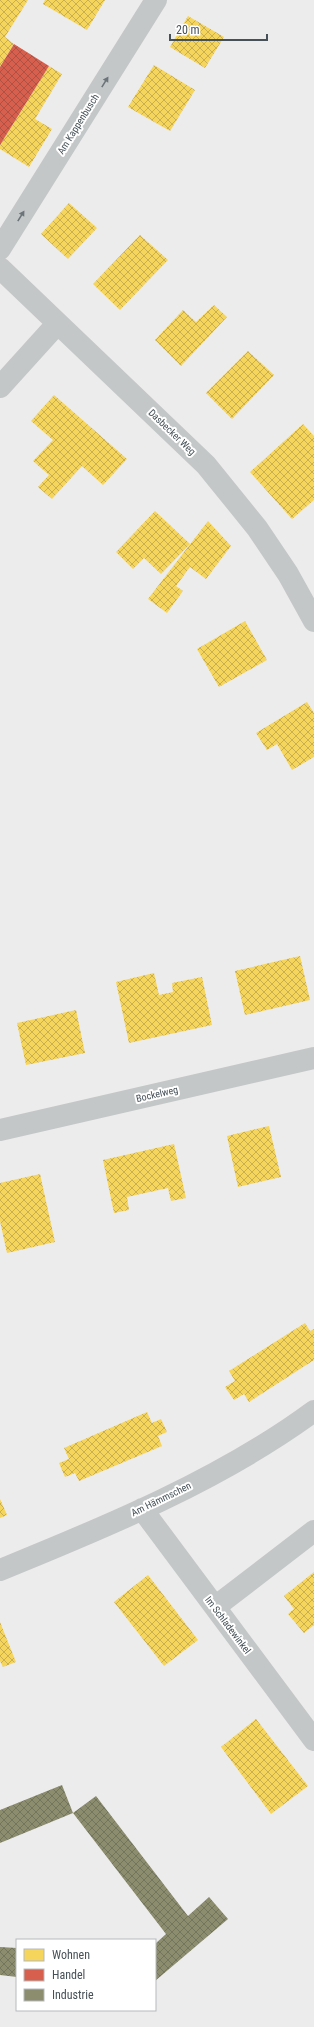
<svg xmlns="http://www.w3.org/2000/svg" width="314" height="2027" font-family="'Roboto Condensed',sans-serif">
	<defs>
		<pattern id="homes-cross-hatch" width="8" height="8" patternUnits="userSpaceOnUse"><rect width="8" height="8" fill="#f6d55c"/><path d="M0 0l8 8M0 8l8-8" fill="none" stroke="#c9af4f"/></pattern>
		<pattern id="shops-cross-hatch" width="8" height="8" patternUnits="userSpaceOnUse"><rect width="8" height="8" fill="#d6604d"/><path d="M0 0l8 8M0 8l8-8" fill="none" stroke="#af5243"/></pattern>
		<pattern id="industry-cross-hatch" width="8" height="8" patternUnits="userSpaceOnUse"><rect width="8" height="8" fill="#8c8c6e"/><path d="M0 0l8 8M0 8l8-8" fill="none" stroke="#74755d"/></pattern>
	</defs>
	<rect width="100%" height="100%" fill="#edecec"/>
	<path fill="url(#homes-cross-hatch)" d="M0,0H28L5,37L14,44L0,67Z
		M45,0H105L87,30L43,4Z
		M188,16L224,37L205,68L170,47Z
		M154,65L195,90L170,131L128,107Z
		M49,66L62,74L35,119L52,129L29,167L0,149V145Z
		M69,203L97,228L68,259L41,234Z
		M140,235L168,260L120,310L93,284Z
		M214,305L227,317L181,366L155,340L183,310L196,322Z
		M248,351L274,375L232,419L206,393Z
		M54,395L127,459L103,485L82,466L52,499L38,487L49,475L33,461L53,440L31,421Z
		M303,424L314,436V500L292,519L250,472Z
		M155,511L190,544L161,574L144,558L133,569L116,552Z
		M208,521L231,546L206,579L190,567L176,586L183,591L167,613L148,599Z
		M245,621L267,660L219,687L197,649Z
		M307,702L314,713V757L292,770L277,744L267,750L256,733Z
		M300,956L310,1000L245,1015L235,971Z
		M154,973L159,995L173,992L172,983L202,977L212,1025L129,1043L116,982Z
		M76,1010L85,1053L26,1065L17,1023Z
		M269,1126L281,1177L238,1187L227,1136Z
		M174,1144L186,1198L171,1201L168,1188L127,1197L129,1210L114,1213L103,1160Z
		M40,1174L55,1242L7,1253L0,1221V1183Z
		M305,1323L310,1331L314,1329V1360L249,1402L244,1394L234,1400L225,1387L235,1381L229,1371Z
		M147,1412L152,1423L161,1419L167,1432L158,1436L162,1446L79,1481L75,1473L65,1477L59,1463L69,1459L64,1448Z
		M0,1499L7,1515L0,1518Z
		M314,1572V1625L304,1633L288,1614L294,1609L284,1596Z
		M148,1575L198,1640L164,1666L114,1602Z
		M0,1622L16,1662L3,1667L0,1661Z
		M256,1719L308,1786L271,1814L221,1747Z"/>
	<path fill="url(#shops-cross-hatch)" d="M14,44L49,66L0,145V67Z"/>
	<path fill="url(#industry-cross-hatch)" d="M62,1785L73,1813L0,1843V1810Z
		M96,1796L188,1916L209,1897L228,1919L155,1981V1944L166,1934L73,1813Z
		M0,1947L17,1948V1977L0,1975Z"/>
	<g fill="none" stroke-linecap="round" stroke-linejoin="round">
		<path stroke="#c3c7c8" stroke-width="22" d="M0,249L156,0
			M0,268L206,465L257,528L288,574L314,621
			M0,387L57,324
			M0,1130L314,1058
			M142,1509L314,1740
			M0,1570C106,1527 222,1479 314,1411
			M215,1607L314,1531"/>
	</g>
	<defs><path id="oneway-solid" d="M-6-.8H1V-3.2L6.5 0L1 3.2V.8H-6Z"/></defs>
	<g fill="#6b7479">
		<use href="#oneway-solid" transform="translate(105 82) rotate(-58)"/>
		<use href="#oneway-solid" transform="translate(21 216) rotate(-58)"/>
	</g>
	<g text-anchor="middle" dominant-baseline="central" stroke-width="4" stroke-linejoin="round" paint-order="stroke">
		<g font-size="10" fill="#455057" stroke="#fff">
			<text transform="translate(78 124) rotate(-58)">Am Kappenbusch</text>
			<text transform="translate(172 432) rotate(44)">Dasbecker Weg</text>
			<text transform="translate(157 1094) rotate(-13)">Bockelweg</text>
			<text transform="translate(161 1499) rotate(-26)">Am Hämmschen</text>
			<text transform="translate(228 1625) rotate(53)">Im Schladewinkel</text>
		</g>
	</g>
	<rect x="16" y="1939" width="140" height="72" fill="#ffffff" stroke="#b5b9bc"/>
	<rect x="24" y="1949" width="20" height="12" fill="#f6d55c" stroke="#b5b9bc"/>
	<text x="52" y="1959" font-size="12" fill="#455057">Wohnen</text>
	<rect x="24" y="1969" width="20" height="12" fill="#d6604d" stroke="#b5b9bc"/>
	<text x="52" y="1979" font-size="12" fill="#455057">Handel</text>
	<rect x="24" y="1989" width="20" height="12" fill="#8c8c6e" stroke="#b5b9bc"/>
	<text x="52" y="1999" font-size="12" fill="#455057">Industrie</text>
	<path d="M170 34v6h97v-6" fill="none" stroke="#455057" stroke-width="2"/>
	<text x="176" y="34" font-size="12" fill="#455057" stroke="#ffffff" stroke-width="3" paint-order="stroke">20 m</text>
</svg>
